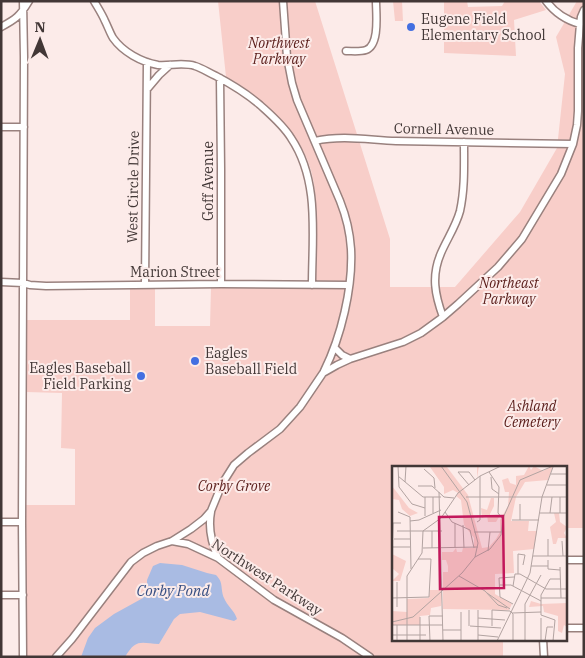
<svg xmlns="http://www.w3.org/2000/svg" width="585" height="658" font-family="'IBM Plex Serif',serif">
	<rect width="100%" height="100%" fill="#fcebe9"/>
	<path fill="#f8cec9" d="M218,1H315L390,239V287H455L520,212L557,148L565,74L556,37L577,1H584V528H566V467H394V639H503V657H26V505H75V449L61,448L62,393L26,392V320H130V288H155V326H210L211,288H314C315,251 322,193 307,159C299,140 286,125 271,111C256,96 245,87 226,77Z
		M393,1H402L403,21H395Z
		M444,1H467L468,7L502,6L505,1H539L546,10L514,20L516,56L444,53Z"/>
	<path fill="#a9bbe3" d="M160,563L182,565L207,573L216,575C224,583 220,588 224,598C227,606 235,611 237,619L234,621L200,612L180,614L174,619L159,644C141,643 136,638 125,657H81L88,638L95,628L114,614L143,598L147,589V580L153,566Z"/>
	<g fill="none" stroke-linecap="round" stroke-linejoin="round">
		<g stroke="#99817e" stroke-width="9">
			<path id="minor" d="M94,1C98,8 102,14 105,21C108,27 110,33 113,38C123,52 141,62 158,65C170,66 183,62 195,66C202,68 209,73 216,76C233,85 245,92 260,105C271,115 283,125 291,138C320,181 312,236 312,285
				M283,1L287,57L292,83L297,100L340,201C346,216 350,233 351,249C353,288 341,337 324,371
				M546,1C555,13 565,20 580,24
				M1,27C16,19 20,16 29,1
				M346,51C353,51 360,52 366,50C380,45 376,13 376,1
				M220,78L221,169V284
				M148,88L159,75L170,65
				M1,127H24
				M315,141C342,135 369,140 396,141C455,142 514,143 573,144
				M1,282L23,283L30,285L46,286L221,284L349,285
				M145,285L147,62
				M443,317C435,295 431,276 441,253C447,239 456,226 460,211C465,188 464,165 464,142
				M335,348L342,355L350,359
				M211,512C208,528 211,542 218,558
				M1,522H22
				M172,541L188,544L218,558L274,600L342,638L370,657
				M566,560H584
				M1,595H23
				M566,628H584
				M543,639L544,657
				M23,657L22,522L24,57L23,1
				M56,657L72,639L131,562L143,553L157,546L172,541L191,529L204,519L211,511L222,484L234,465L248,453L280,429L300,407L323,373L337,365L350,359L403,342L421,333L443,317L458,304L498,267L522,239L561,174L573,144L577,125L578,111V48L580,24L581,17L584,10"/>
		</g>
		<use href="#minor" stroke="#fff" stroke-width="6"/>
	</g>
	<g fill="#436fe1" stroke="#fcebe9" stroke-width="2">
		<circle cx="411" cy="27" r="5"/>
		<circle cx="195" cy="361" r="5"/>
		<circle cx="141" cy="376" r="5"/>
	</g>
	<g text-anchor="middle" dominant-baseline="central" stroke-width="4" stroke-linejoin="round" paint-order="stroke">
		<g font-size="14" fill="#423736" stroke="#fcebe9" text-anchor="start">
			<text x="421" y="19">Eugene Field<tspan x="421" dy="16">Elementary School</tspan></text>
			<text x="205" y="353">Eagles<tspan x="205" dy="16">Baseball Field</tspan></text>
			<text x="131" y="368" text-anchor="end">Eagles Baseball<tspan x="131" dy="16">Field Parking</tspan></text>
		</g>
		<g font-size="14" font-style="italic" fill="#5a1d1a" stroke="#fcebe9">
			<text x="279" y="43">Northwest<tspan x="279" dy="16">Parkway</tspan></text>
			<text x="509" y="283">Northeast<tspan x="509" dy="16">Parkway</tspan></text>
			<text x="532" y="406">Ashland<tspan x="532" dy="16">Cemetery</tspan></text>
			<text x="234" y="486">Corby Grove</text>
		</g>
		<g font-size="14" fill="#423736" stroke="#fcebe9">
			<text transform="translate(444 129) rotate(1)">Cornell Avenue</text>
			<text transform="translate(208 181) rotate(-90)">Goff Avenue</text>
			<text transform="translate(133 187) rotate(-89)">West Circle Drive</text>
			<text x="175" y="272">Marion Street</text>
			<text transform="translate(267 577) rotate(33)">Northwest Parkway</text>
		</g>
		<g font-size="15" font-style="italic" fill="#384f83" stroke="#fcebe9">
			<text x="173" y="590">Corby Pond</text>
		</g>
	</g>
	<g transform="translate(392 466)">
		<rect width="175" height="175" fill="#fcebe9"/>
		<path d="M87,0L85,12V1H55L76,29L90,82L97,81L104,73L108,66V54L116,40L117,26H113L110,14L116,12L118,17L124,19V10L132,9L137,0L139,4L142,0L151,5L161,0L156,14L133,16L124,31L119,55H137L136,65H145L142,83L121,85L122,107L103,108V128L120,138L117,144L51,143V106H56V100L54,94H50V86H61L64,82L65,86H70L71,82H82V72L72,59L69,34L64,30L66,27L61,24L52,28V21L38,1ZM0,20L17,42L26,47L18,50L10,43L7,34L0,33ZM99,32H102V40L98,48V51H107L104,56H96L95,49L90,52L89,42L95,44ZM162,47H167L168,56L175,61L172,67L175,72H166L164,78H161L158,61L164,56ZM0,88L14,95L8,115H0L7,108L0,102ZM38,124H50L49,140L39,142L38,149L28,150V159H0V145L15,146V133L37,132ZM139,135L149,138L175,137V161L172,159L170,167L166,165V150L152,146L151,140L137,141Z" fill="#f8cec9"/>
		<path fill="none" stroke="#b2a3a1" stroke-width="1" d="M6,0L7,21L20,38L33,42M49,0L75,36L86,77L83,91M32,3L42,12L43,22M97,6L107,21L106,47L110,52M159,8H175M6,10L31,31H49M99,11L100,23L107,28M13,16L14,0M77,19L66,6H77L83,14M155,19H175M26,20H40L52,31L62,32M47,26L51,175M41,31V47M74,31H175M168,31V47M128,38V54M6,46L18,51L19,103M53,46L60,56L78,64L82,82M148,47H175M158,47L160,31M33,50V31M120,54H147M18,55L27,54L49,44M85,56L88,54V10M63,57V82M71,59L72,82M5,65H50M40,65V82M82,66H110M2,73H18M170,75L171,90M1,81H18M31,82L86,81M96,85L98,66M0,88L1,57H9M141,90H175M156,90V73M156,94V103L168,104M139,100H156M168,101L169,132M126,108V88L133,89L131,99M67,110L93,125L106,139L115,142M5,116V141M108,119H119L149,135M121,120L123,108H128L154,123H175M95,127L118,143M0,132L37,131L39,93H26M149,132H175M121,138L108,131L107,112L122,111M77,144V160M86,144V175M69,146V175M120,147L149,146M28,151V175M86,152L113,154M149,152V175M0,156L21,151L70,107L83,91L98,83L109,69L111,52L128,14L161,0M0,159H51M78,160L109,162M100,160V144L118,145L121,148V175M51,164H69M0,169H34M86,169L106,171M5,175V159M15,175V110L30,87L31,65L49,52L66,27L88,10L109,0M38,175L37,150H51M105,175L138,107L150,31L161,1M133,175V138L149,109M153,175L155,161H161M161,175L163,154L149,149V129L158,113H168"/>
		<path fill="#c2185b" fill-opacity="0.15" stroke="#c2185b" stroke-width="2.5" d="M111,50L112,122L48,123L47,51Z"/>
		<rect width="175" height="175" fill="none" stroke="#423736" stroke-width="2.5"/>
	</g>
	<rect width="585" height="658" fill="none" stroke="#423736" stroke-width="5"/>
	<g transform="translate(40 40) rotate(1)" stroke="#fcebe9" stroke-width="4" paint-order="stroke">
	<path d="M0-4L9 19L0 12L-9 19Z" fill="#423736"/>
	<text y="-8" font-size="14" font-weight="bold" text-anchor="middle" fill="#423736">N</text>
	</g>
</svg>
